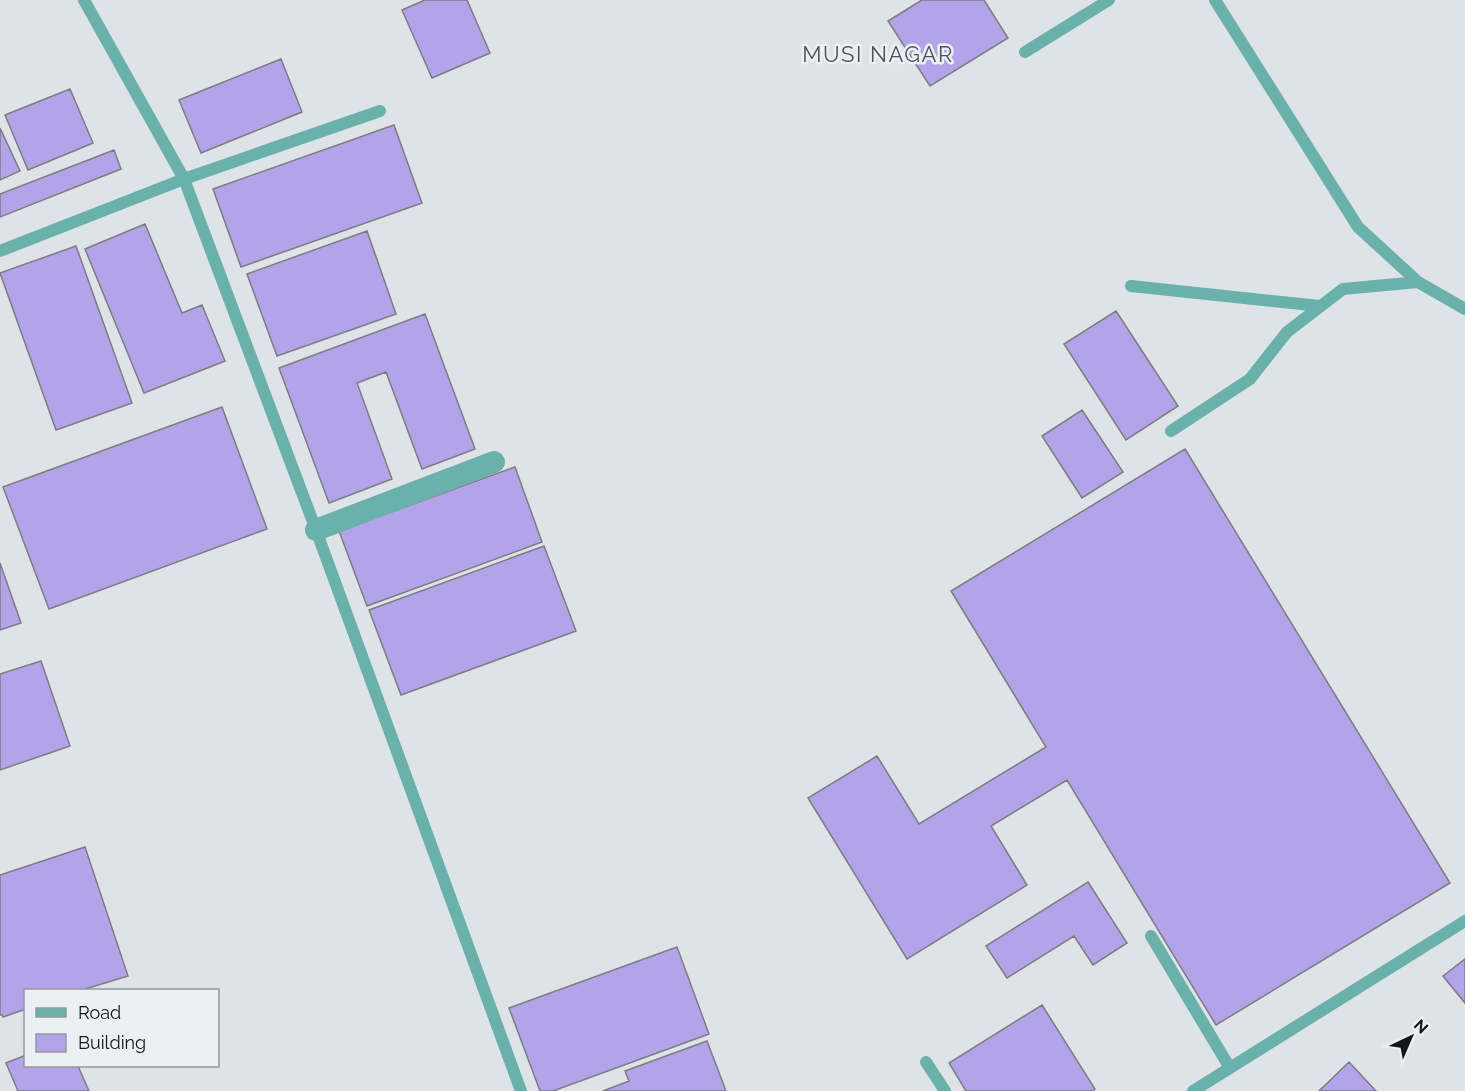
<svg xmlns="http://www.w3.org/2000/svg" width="1465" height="1091" font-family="Raleway,sans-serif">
	<rect width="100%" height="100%" fill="#dee3e8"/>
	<path fill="#b3a4e9" stroke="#7d7c82" stroke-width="1.5" d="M425,0H467L490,53L432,78L402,10Z
		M922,0H984L1008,38L930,86L888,21Z
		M281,59L302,112L201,153L179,100Z
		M70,89L93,143L28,170L5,115Z
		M394,125L422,203L241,267L213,189Z
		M0,128L20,171L0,180Z
		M114,150L121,169L0,217V194Z
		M145,224L182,313L202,305L225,361L144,393L85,249Z
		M367,231L396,314L277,356L247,274Z
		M76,246L132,403L56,430L0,273Z
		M1116,311L1178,406L1126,440L1064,344Z
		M425,314L475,449L422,469L386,372L357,383L392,479L329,503L279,368Z
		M222,407L267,529L49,609L3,487Z
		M1082,410L1123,472L1082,498L1042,436Z
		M1185,449L1450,883L1216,1025L1067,780L991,826L1027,885L907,959L808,798L877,756L919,824L1046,747L951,591Z
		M515,467L542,542L367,606L339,531Z
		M544,546L576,631L401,695L369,610Z
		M0,563L21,623L0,630Z
		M41,661L70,746L0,770V674Z
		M85,847L128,976L82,990H26V1009L3,1017L2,1015H0V875Z
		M1088,882L1127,943L1093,965L1074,936L1007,978L986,946Z
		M677,947L709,1034L553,1091H540L509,1008Z
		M1465,959V1003L1443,976Z
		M1042,1005L1095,1089L1092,1091H966L949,1063Z
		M707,1041L726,1091H603L629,1081L625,1071Z
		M26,1055V1066H78L89,1091H18L6,1063Z
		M1349,1062L1376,1091H1319Z"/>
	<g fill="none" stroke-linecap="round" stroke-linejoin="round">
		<path stroke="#6bb1ab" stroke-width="12" d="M84,0L184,179L316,530L521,1091
			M1215,0L1358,227L1418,282
			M1025,52L1109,0
			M0,251L184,179L380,111
			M1131,286L1320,306
			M1171,431L1250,379L1287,332L1343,289L1418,282L1465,309
			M1151,936L1230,1068
			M926,1062L945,1091
			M1193,1091L1465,921"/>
		<path stroke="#6bb1ab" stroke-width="22" d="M316,530L494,462"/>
	</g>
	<g text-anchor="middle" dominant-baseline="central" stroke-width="5" stroke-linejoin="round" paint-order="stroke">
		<g font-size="22" letter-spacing="1.5" fill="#505459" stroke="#ebf0f5">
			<text x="878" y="54">MUSI NAGAR</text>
		</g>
	</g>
	<rect x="24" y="989" width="195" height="78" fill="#ebf0f5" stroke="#95989c" stroke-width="1.5"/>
	<rect x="36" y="1008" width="30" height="9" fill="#6bb1ab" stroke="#95989c" stroke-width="1.5"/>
	<text x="78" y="1019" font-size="18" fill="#131516">Road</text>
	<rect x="36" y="1034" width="30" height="18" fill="#b3a4e9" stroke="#95989c" stroke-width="1.5"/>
	<text x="78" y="1049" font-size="18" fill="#131516">Building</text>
	<g transform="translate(1411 1037) rotate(44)" stroke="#ebf0f5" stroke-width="4.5" paint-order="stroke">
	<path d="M0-4.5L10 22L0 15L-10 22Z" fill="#131516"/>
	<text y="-9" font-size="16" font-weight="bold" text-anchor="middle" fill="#131516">N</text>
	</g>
</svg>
